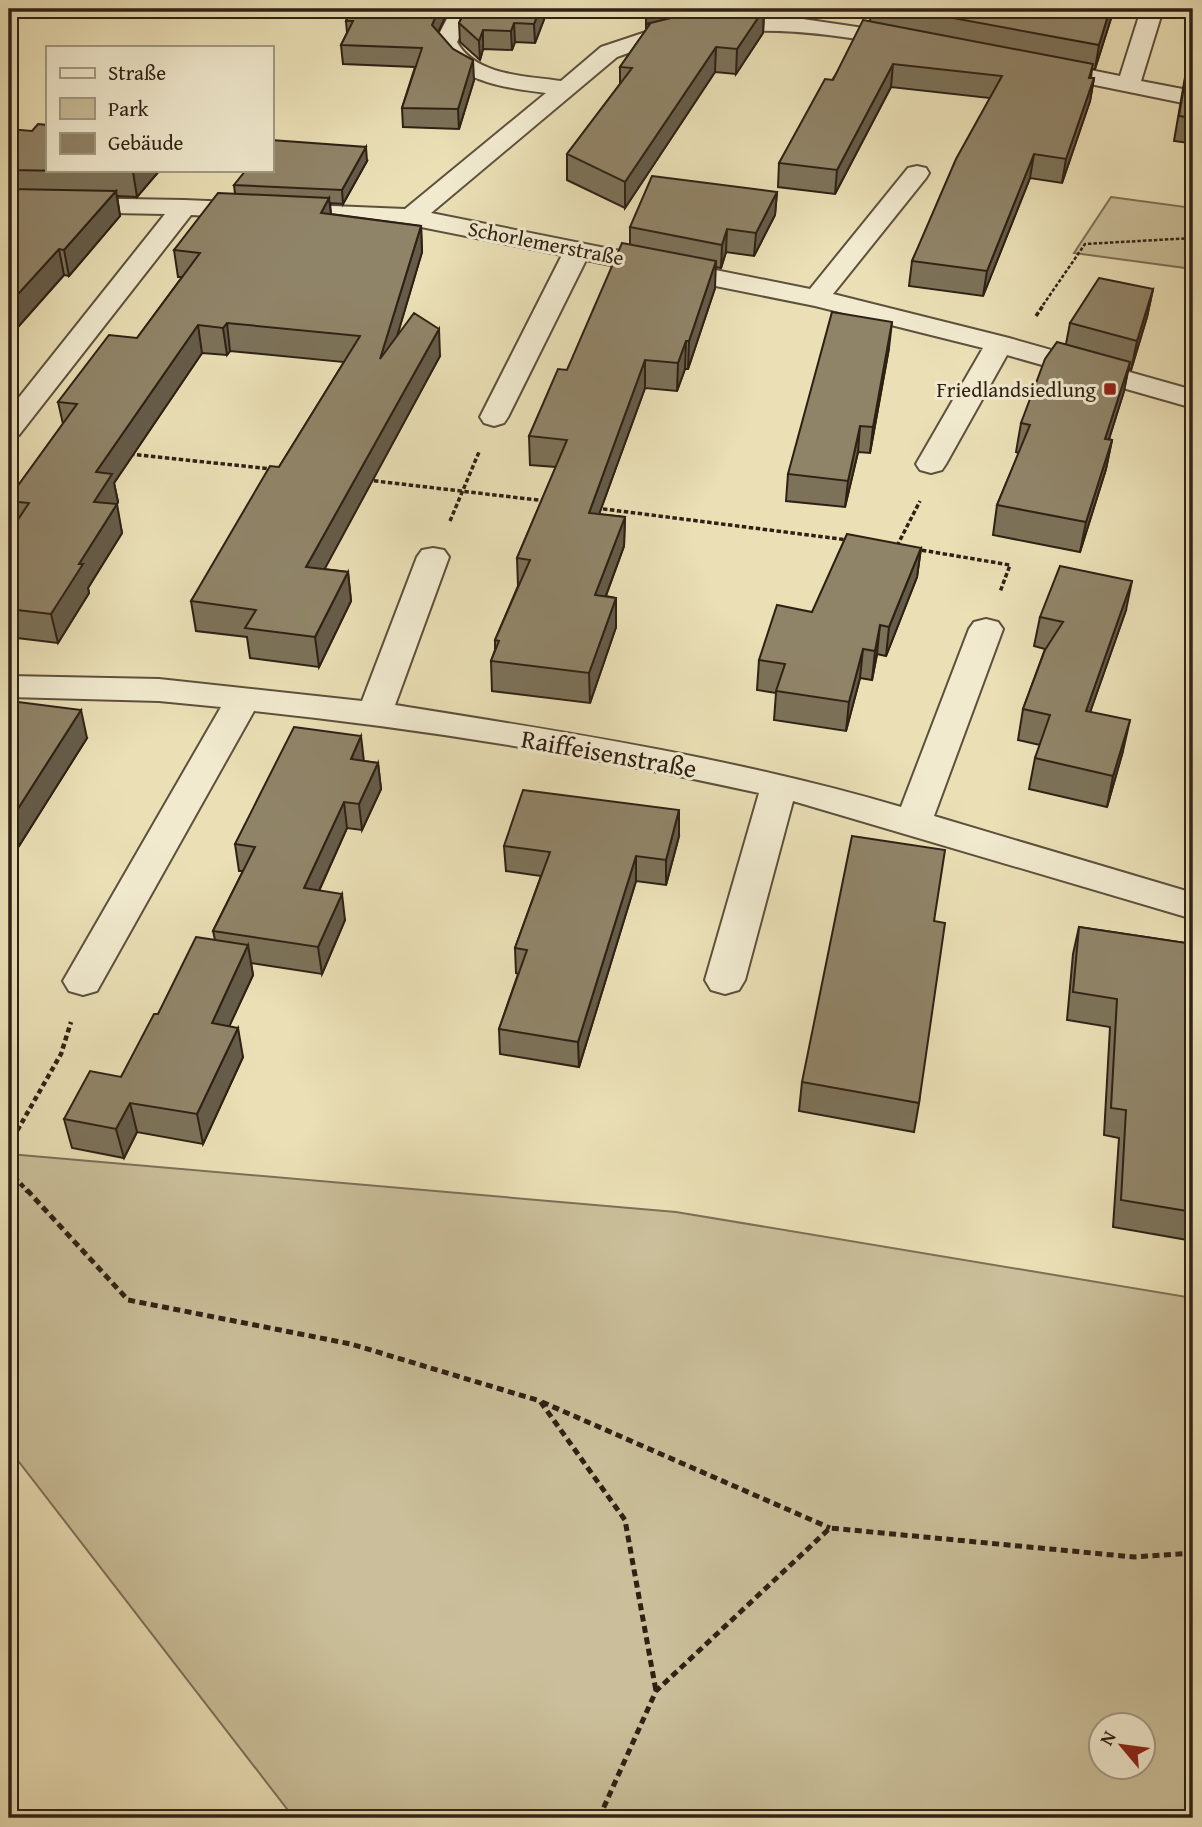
<svg xmlns="http://www.w3.org/2000/svg" width="1202" height="1827" font-family="'Gentium Book Plus',serif">
	<rect width="100%" height="100%" fill="#eadfb5"/>
	<filter id="stains"><feTurbulence type="fractalNoise" baseFrequency=".00286" numOctaves="4"/><feColorMatrix values="0 0 0 0 .2 0 0 0 0 .09 0 0 0 0 .02 0 0 0 .5 -.17"/></filter>
	<radialGradient id="worn" r=".72"><stop offset=".6" stop-color="#630" stop-opacity="0"/><stop offset="1" stop-color="#630" stop-opacity=".3"/></radialGradient>
	<path fill="#cabf9a" stroke="#7c7057" stroke-width="2" fill-rule="evenodd" d="M1111,197L1193,208V269L1074,253Z
		M9,1154L676,1212L1193,1298V1818H294L9,1449ZM1100,1726H1142V1768H1100Z"/>
	<g fill="none" stroke-linecap="round" stroke-linejoin="round">
		<g stroke="#5d503c" stroke-width="4">
			<path id="minor" d="M452,9H473L457,42C476,76 526,76 561,81L601,47L646,32L720,18H796L918,36L921,41L918,46L910,48C805,28 720,19 617,57L431,213L810,289L908,168L917,166L926,168L929,173L926,178L833,294L1009,338L1193,390V408L1007,355L946,464L942,470L931,473L920,470L916,464L983,348L815,306L586,260L508,417L504,423L494,426L484,423L480,417L562,255L411,225L191,215L19,435L9,438V410L165,214L9,211V197L184,200L405,209L546,93C504,87 457,83 435,42Z
				M1150,10L1158,11L1161,16L1141,81L1193,91V105L1041,74L1033,72L1030,67L1033,62L1041,60L1120,76L1139,16L1142,11Z
				M433,548L444,550L449,557L395,705C565,732 735,758 901,807L969,629L974,622L986,619L998,622L1003,629L934,816L1193,893V919L793,801L745,980L739,990L725,994L711,990L705,980L759,793C592,756 424,729 254,711L97,991L83,995L69,991L63,981L221,707L159,701L9,697V676L159,679L362,701L417,557L422,550Z"/>
		</g>
		<path stroke="#2e2114" stroke-width="2.5" stroke-dasharray="3.5 2" stroke-linecap="butt" d="M1043,305L1085,244L1193,238"/>
		<path stroke="#2e2114" stroke-width="3.5" stroke-dasharray="4.5 2.5" stroke-linecap="butt" d="M1036,316L1044,304
			M130,454L271,469
			M367,480L546,501
			M596,508L848,540
			M450,521L479,452
			M897,546L920,501
			M915,549L1010,565L1000,592"/>
		<path stroke="#2e2114" stroke-width="4.5" stroke-dasharray="5 3.5" stroke-linecap="butt" d="M9,1145L61,1054L71,1022
			M9,1171L28,1192"/>
		<path stroke="#2e2114" stroke-width="5" stroke-dasharray="7 4.5" stroke-linecap="butt" d="M27,1190L128,1300L351,1344L540,1401L625,1520L656,1691
			M542,1402L830,1528
			M599,1818L656,1691L830,1528L1134,1557L1193,1553"/>
		<use href="#minor" fill="#f1eacf" fill-rule="evenodd"/>
	</g>
	<path fill="#7c7259" stroke="#2e2114" stroke-width="2" d="M352,9H449L438,32L474,80L459,129L403,127L402,108L415,67L343,64L341,45L347,33L346,21Z
		M466,9H548L535,43L515,42L512,50L483,49L480,60L460,42L459,23Z
		M647,9H779L774,16L764,15L763,33L736,74L715,72L625,208L567,180V154L620,84V67L646,30Z
		M871,9H1114L1095,69H1092L1091,78H1094L1090,101L1062,183L1030,178L983,296L909,286L912,261L990,98L891,87L835,194L778,187L779,163L870,21Z
		M1193,31V160L1186,158L1189,143L1174,141Z
		M9,129L47,170H160L137,197L117,196L120,216L69,276L64,275L9,337Z
		M367,161L343,204L330,203L331,214L421,226L422,252L397,336L440,356L324,569L348,572L351,601L319,667L250,658L247,637L196,631L191,601L279,467L344,362L230,351L227,355L202,353L114,483L118,502L116,504L122,533L88,588L89,593L58,643L9,637V533L13,527L9,511V498L63,424L58,402L137,338L182,277H178L174,250L235,194L234,185Z
		M777,192L775,215L754,256L726,252L721,268L715,267V288L688,369H685L677,391L645,388L599,514L625,517L624,546L606,596L616,598V627L590,703L492,691L491,661L495,650V640L518,586L517,558L556,467L530,465L529,436L567,370L630,244V227Z
		M1153,289L1147,317L1131,370L1128,369L1124,391L1109,439L1112,440L1106,469L1080,552L993,535L997,505L1019,453L1016,452L1021,423L1066,344L1070,323Z
		M889,348L870,453L858,452L845,507L786,501L788,474Z
		M921,548L917,577L886,656L877,654L872,680L860,678L846,731L774,720L776,693L757,690L759,660L812,612Z
		M1126,610L1090,712L1123,751L1107,807L1029,789L1035,758L1040,745L1018,740L1023,709L1045,649L1034,646L1040,617Z
		M9,715L87,738L19,846L9,844Z
		M364,761L378,763L381,789L362,830L347,828L319,891L345,920L322,974L251,963L253,975L229,1026L243,1057L203,1144L137,1132L124,1158L72,1148L64,1119L121,1077L158,1014L215,940L213,931L243,871H239L235,844Z
		M679,836L666,885L636,881L579,1067L500,1054L499,1029L518,974L516,973L515,948L541,876L506,871L504,846Z
		M934,921L919,1103L914,1132L799,1111L802,1082Z
		M1079,927L1193,944V1241L1113,1227L1119,1138L1104,1135L1110,1027L1067,1020L1073,954Z"/>
	<path fill="#655c49" stroke="#2e2114" stroke-width="2" d="M439,9H449L433,43L432,25Z
		M540,9H548L535,43L534,24Z
		M664,9H744V14L646,24V30V13Z
		M764,9L763,33L736,74L737,49Z
		M1110,9H1114L1095,69L1099,45Z
		M514,23L515,42L512,50L511,31Z
		M483,30V49L480,60L479,41Z
		M716,47L715,72L625,208V182Z
		M473,60L474,80L459,129L458,109Z
		M893,64L891,87L835,194L837,170Z
		M1094,78L1090,101L1062,183L1066,159Z
		M366,147L367,161L343,204L342,190Z
		M1034,154L1030,178L983,296L987,271Z
		M134,170H160L137,197L133,172Z
		M116,191L120,216L69,276L64,250Z
		M777,192L775,215L754,256L756,233Z
		M329,198L332,224L321,213Z
		M421,226L422,252L382,387L380,359Z
		M727,229L726,252L721,268L722,245Z
		M59,249L64,275L9,337V304Z
		M716,261L715,288L688,369L689,341Z
		M1153,289L1147,317L1131,370L1137,341Z
		M892,322L889,348L870,453L873,427Z
		M227,323L230,351L227,355L223,328Z
		M198,325L202,353L114,483L118,502L100,531L94,502L96,472Z
		M439,329L440,356L310,596L306,567Z
		M686,341L685,369L677,391L678,363Z
		M645,360V388L589,542V513Z
		M1130,362L1124,391L1100,468L1105,439Z
		M860,426L858,452L845,507L848,481Z
		M1112,440L1106,469L1080,552L1086,522Z
		M117,504L122,533L88,588L89,593L58,643L51,614L79,564Z
		M625,517L624,546L595,625V595Z
		M921,548L917,577L886,656L889,627Z
		M348,572L351,601L319,667L315,637Z
		M1132,581L1126,610L1080,741L1086,711Z
		M616,598V627L590,703L589,673Z
		M880,625L877,654L872,680L875,651Z
		M863,649L860,678L846,731L849,702Z
		M81,710L87,738L19,846L12,818Z
		M1130,720L1123,751L1107,807L1113,776Z
		M361,736L364,762L351,759Z
		M378,763L381,789L362,830L359,804Z
		M344,802L347,828L308,915L304,888Z
		M679,810V836L666,885V860Z
		M636,856V881L579,1067L578,1042Z
		M342,894L345,920L322,974L318,947Z
		M248,945L253,975L217,1053L212,1023Z
		M238,1028L243,1057L203,1144L197,1114Z
		M130,1103L137,1132L124,1158L116,1129Z"/>
	<path fill="#908468" stroke="#2e2114" stroke-width="2" d="M352,9H439L432,25L453,49L473,60L458,109L402,108L422,48L341,45L353,21H346Z
		M466,9H540L534,24L514,23L511,31L483,30L479,41L459,23Z
		M647,9H664L646,13Z
		M764,9L737,49L716,47L625,182L567,154L632,68L620,67L650,24H646L692,13Z
		M904,9H1110L1099,45Z
		M863,20L1093,64L1089,78H1094L1066,159L1034,154L987,271L912,261L956,159L1002,76L893,64L837,170L779,163L825,79L833,80Z
		M1193,32V63L1188,62Z
		M1185,80L1193,82V118L1179,116Z
		M38,124L47,125V170H134L133,172L9,170V129L32,131Z
		M271,140L366,147L342,190L234,185L246,170H271Z
		M652,176L777,192L756,233L727,229L722,245L630,227Z
		M9,189L116,191L64,250L59,249L9,304Z
		M218,193L329,198L321,213L421,226L380,359L414,313L439,329L306,567L348,572L315,637L245,628L256,610L191,601L270,466L279,467L360,336L227,323L223,328L198,325L96,472L112,474L94,502L117,504L79,564H83L51,614L9,609V533L29,503L9,501V498L77,404L58,402L109,335L137,338L200,253L174,250Z
		M622,243L716,261L689,341H686L678,363L645,360L589,513L625,517L595,595L616,598L589,673L491,661L499,641L495,640L530,560L517,558L567,440L529,436L558,369L567,370Z
		M1099,278L1153,289L1137,341L1070,323Z
		M832,312L892,322L873,427L860,426L848,481L788,474Z
		M1057,342L1130,362L1105,439L1112,440L1086,522L997,505L1030,425L1021,423L1045,359Z
		M847,534L921,548L889,627L880,625L875,651L863,649L849,702L776,691L785,664L759,660L777,605L812,612Z
		M1060,566L1132,581L1086,711L1130,720L1113,776L1035,758L1050,715L1023,709L1045,650L1063,622L1040,617Z
		M18,702L81,710L12,818H9V715Z
		M294,727L361,736L351,759L378,763L359,804L344,802L304,888L342,894L318,947L213,931L255,847L235,844Z
		M523,790L679,810L666,860L636,856L578,1042L499,1029L527,950L515,948L550,852L504,846Z
		M852,836L945,850L934,921L945,923L919,1103L802,1082Z
		M1079,927L1193,944V1212L1121,1200L1126,1110L1111,1108L1117,999L1073,992Z
		M196,937L248,945L212,1023L238,1028L197,1114L130,1103L116,1129L64,1119L90,1071L121,1077L154,1014H158Z"/>
	<rect fill="#8f2418" stroke="#f1eacf" stroke-width="2.5" x="1103" y="382" width="14" height="14" rx="3.5"/>
	<g text-anchor="middle" dominant-baseline="central" stroke-width="6" stroke-linejoin="round" paint-order="stroke">
		<g font-size="21" fill="#2e2114" stroke="#f1eacf">
			<text transform="translate(546 243) rotate(11)">Schorlemerstraße</text>
		</g>
		<g font-size="21" fill="#2e2114" stroke="#f1eacf" text-anchor="end">
			<text x="1096" y="389">Friedlandsiedlung</text>
		</g>
		<g font-size="26" fill="#2e2114" stroke="#f1eacf">
			<text transform="translate(609 753) rotate(10)">Raiffeisenstraße</text>
		</g>
	</g>
	<rect width="1202" height="1827" fill="none" stroke="#eadfb5" stroke-width="35"/>
	<rect x="10" y="10" width="1181" height="1806" fill="none" stroke="#2e2114" stroke-width="3.5"/>
	<rect x="18" y="18" width="1167" height="1792" fill="none" stroke="#2e2114" stroke-width="2"/>
	<rect x="46" y="46" width="228" height="126" fill="#f1eacf" stroke="#a39a84" stroke-width="2"/>
	<rect x="60" y="68" width="35" height="10" fill="#f1eacf" stroke="#a39a84" stroke-width="2"/>
	<text x="108" y="80" font-size="21" fill="#2e2114">Straße</text>
	<rect x="60" y="98" width="35" height="21" fill="#cabf9a" stroke="#a39a84" stroke-width="2"/>
	<text x="108" y="116" font-size="21" fill="#2e2114">Park</text>
	<rect x="60" y="133" width="35" height="21" fill="#908468" stroke="#a39a84" stroke-width="2"/>
	<text x="108" y="150" font-size="21" fill="#2e2114">Gebäude</text>
	<g transform="translate(1122 1746) rotate(299)"><circle r="33" fill="#f1eacf" stroke="#a39a84" stroke-width="2"/>
	<path d="M0-5L12 26L0 18L-12 26Z" fill="#8f2418"/>
	<text y="-10" font-size="19" font-weight="bold" text-anchor="middle" fill="#2e2114">N</text>
	</g>
	<rect width="100%" height="100%" filter="url(#stains)"/>
	<rect width="100%" height="100%" fill="url(#worn)"/>
</svg>
